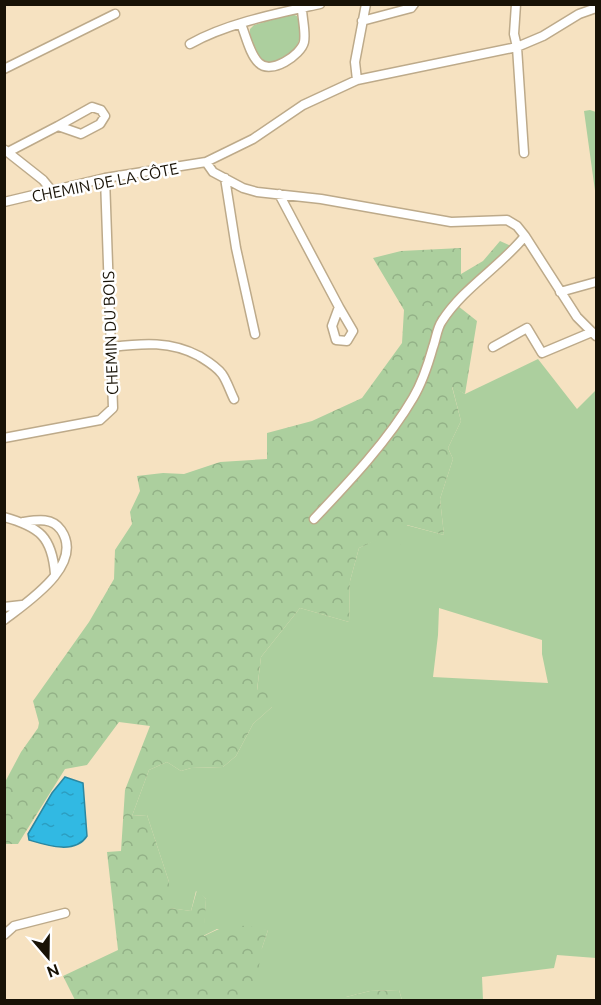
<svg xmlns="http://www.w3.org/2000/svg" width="601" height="1005" font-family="Ubuntu,sans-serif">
	<defs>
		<pattern id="forest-crowns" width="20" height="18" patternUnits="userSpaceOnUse" patternTransform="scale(1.5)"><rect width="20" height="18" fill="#accf9e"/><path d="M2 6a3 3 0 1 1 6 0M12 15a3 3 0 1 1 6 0" fill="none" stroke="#93b187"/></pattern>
		<pattern id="water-ripples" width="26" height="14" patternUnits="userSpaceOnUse" patternTransform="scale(1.5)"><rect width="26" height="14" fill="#31b9e3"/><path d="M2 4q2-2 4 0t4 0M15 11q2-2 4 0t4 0" fill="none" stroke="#2b9ec1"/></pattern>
	</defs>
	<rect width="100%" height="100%" fill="#f6e2c1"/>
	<path fill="#accf9e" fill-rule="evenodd" d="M292,14L297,16C300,23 301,36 298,43C295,52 273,68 263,63C258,60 256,51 254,46C252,40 249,36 250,29L254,25Z
		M590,110L596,112V198L584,111Z
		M538,359L577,409L596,390V958L557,955L554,968L482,977L483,1000H402L399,990L370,991L346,997V1000H225L262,948L268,930L217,929L203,936L206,899L196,891L191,911L169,908V882L147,815L132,816L149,770L167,762L181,771L191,768L223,767L236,756L253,724L272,707L257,691L261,657L300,608L349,622L350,581L359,548L406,525L444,535L440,499L453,459L448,448L461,421L452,386L465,394ZM439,608L542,640V654L548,683L433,677L438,635Z"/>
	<path fill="url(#forest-crowns)" d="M500,241L518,249L479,282L458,306L477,321L465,394L452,387L461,421L448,448L453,459L440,499L444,535L407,525L402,545L384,537L359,548L350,581L349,622L300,608L261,657L257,690L271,691L272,707L253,724L236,756L223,767L191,768L181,771L167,762L149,770L132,816L147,815L169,882L170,908L191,911L197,890L206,899L204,936C230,922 240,924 268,930L262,948L254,996L225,1000H75L63,976L118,950L107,852L121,851L125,790L150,726L119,722L87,765L65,769L18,844H5L4,784L21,752L38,728L39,723L33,701L89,622L114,579L115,550L132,524L130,512L140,491L137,476L163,473L184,474L220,462L267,459V433L312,421L362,398L402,343L404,310L373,258L401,251L461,248V274L483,261Z
		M399,990L402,1000H346V997L370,991Z"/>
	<path fill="url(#water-ripples)" stroke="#2a87a1" stroke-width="1.5" d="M65,777L83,783L87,836C75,855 46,845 29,840L28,834L52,793Z"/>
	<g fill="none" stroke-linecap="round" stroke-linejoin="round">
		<g stroke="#bdaa8a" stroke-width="11">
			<path id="street" d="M516,4L514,34L517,47L524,153
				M362,21L411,8L414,4
				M241,24C246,36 250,55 259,63C271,75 301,55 304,42C306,32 302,18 302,8
				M190,44C227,23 279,13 320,4
				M4,69L115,14
				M357,80L355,62L366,4
				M5,150L43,180L52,191
				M8,152L58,126L81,134L100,124L105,116L101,110L92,107L58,126
				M206,162L213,172L243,188L257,192L321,199L451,222L507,220L517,226L525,236L577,317L596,336
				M225,178L236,248L255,334
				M279,194L339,307L332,326L336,340L347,341L353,331L339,307
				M4,202L105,178L206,162L253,139L303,105L357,80L517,47L543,36L579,14L596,8
				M560,292L596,282
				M112,347C143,343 171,341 199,356C207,361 216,366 222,374C227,381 230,391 234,399
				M493,347L527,328L542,353L592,332
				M4,438L100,420L113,408L105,178
				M4,517C40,527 52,537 55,574
				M314,519C348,483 388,441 413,398C422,383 428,365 433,347C436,339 437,328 442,321C464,287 500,267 525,236
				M4,607L22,605
				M4,620C27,602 85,565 61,530C52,517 37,520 23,522
				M4,935L14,926L65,913"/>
		</g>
		<use href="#street" stroke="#fff" stroke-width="8"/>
	</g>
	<g text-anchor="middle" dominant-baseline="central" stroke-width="5" stroke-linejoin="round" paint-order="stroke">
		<g font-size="16" fill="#181206" stroke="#fff">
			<text transform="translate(105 182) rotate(-11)">CHEMIN DE LA CÔTE</text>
			<text transform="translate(110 333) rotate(-92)">CHEMIN DU BOIS</text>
		</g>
	</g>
	<rect width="601" height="1005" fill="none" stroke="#181206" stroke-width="12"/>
	<g transform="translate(48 957) rotate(160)" stroke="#ffffff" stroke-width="4.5" paint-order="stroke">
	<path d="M0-4.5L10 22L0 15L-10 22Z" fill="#181206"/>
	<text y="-9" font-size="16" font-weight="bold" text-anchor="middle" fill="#181206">N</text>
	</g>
</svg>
